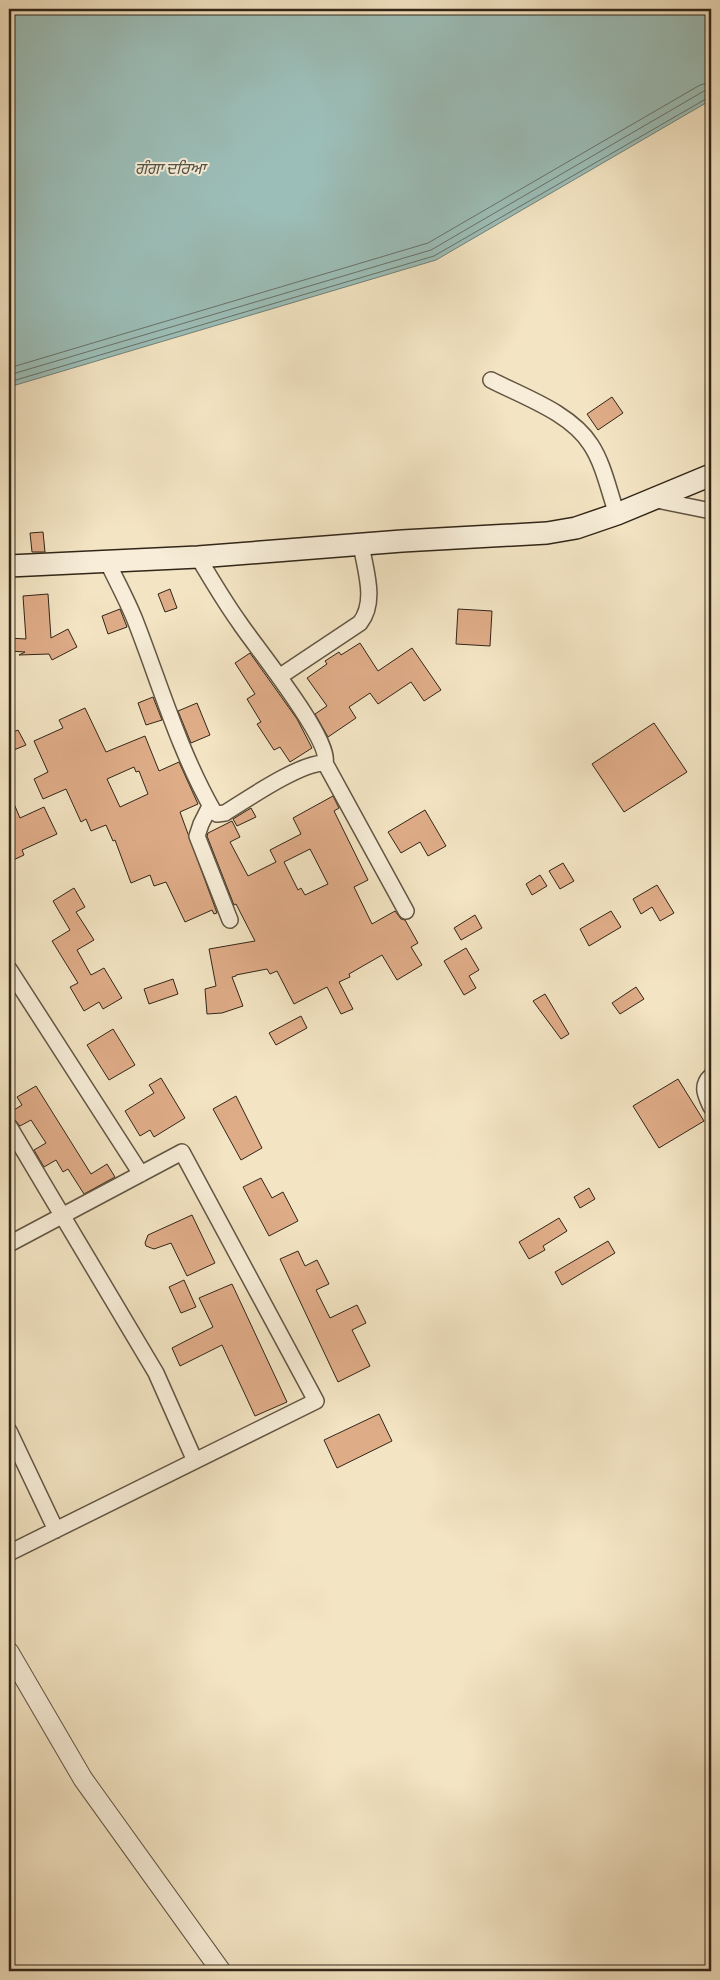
<svg xmlns="http://www.w3.org/2000/svg" width="720" height="1980" font-family="'Sorts Mill Goudy','Noto Sans Gurmukhi',serif">
	<rect width="100%" height="100%" fill="#f3e4c3"/>
	<filter id="stains"><feTurbulence type="fractalNoise" baseFrequency=".004" numOctaves="4"/><feColorMatrix values="0 0 0 0 .2 0 0 0 0 .09 0 0 0 0 .02 0 0 0 .5 -.17"/></filter>
	<radialGradient id="worn" r=".72"><stop offset=".6" stop-color="#630" stop-opacity="0"/><stop offset="1" stop-color="#630" stop-opacity=".3"/></radialGradient>
	<path fill="#9cbeb8" stroke="#728178" d="M9,9H711V100L436,260L9,387Z"/>
	<g fill="none" stroke-linecap="round" stroke-linejoin="round">
		<path stroke="#677268" stroke-width="1" d="M9,368L428,243L700,85L711,82
			M9,375L431,250L704,91L711,90
			M9,382L434,256L711,96"/>
	</g>
	<path fill="#dfac88" stroke="#322618" fill-rule="evenodd" d="M612,397L623,413L598,430L587,414Z
		M43,532L45,552H32L30,533Z
		M170,589L177,608L165,612L158,594Z
		M48,594L51,638L68,629L77,647L52,660L49,654L19,655L25,652L9,651V638L26,639L23,596Z
		M120,609L127,627L108,634L102,616Z
		M458,609L492,611L490,646L456,644Z
		M360,643L378,671L412,648L441,690L424,701L411,682L378,704L370,693L349,707L356,718L328,737L315,714L327,706L307,678L327,664L325,661L339,652L341,655Z
		M250,653L297,719L312,748L290,762L280,747L274,750L257,724L261,722L247,699L255,694L235,663Z
		M153,697L162,720L146,725L138,703Z
		M197,703L210,735L191,743L178,711Z
		M85,708L106,752L145,736L159,771L179,762L198,804L180,812L217,913L214,914L212,910L185,922L166,882L154,886L150,875L131,883L115,840L113,841L106,825L91,831L86,819L81,822L66,789L43,799L34,779L48,772L34,741L63,728L59,720ZM134,767L136,772L139,771L148,794L120,807L107,779Z
		M654,723L687,772L624,812L592,764Z
		M18,730L26,745L9,752V734Z
		M9,792L20,818L44,807L57,834L22,850L24,855L9,862Z
		M333,796L339,808L334,811L368,880L354,887L372,924L395,911L401,919L405,920L418,943L411,947L422,965L397,980L382,955L349,974L350,977L339,982L353,1009L341,1014L327,987L294,1004L277,971L270,974L267,969L236,975V976L232,977L243,1006L222,1013L207,1014L205,989L216,986L209,949L255,941L236,904L234,905L207,836L208,833L232,821L240,837L230,842L248,876L276,862L270,850L301,834L293,818ZM310,849L328,884L305,895L301,888L298,890L284,862Z
		M251,808L256,817L237,826L233,819Z
		M425,810L446,846L428,856L420,842L401,853L388,832Z
		M563,863L574,881L560,889L549,871Z
		M540,875L547,886L532,895L526,884Z
		M657,885L674,913L660,921L652,907L641,914L633,899Z
		M74,888L85,907L76,912L94,940L77,950L91,975L104,968L122,998L103,1009L99,1002L84,1011L70,987L78,983L52,941L70,930L53,901Z
		M611,911L621,927L589,946L580,929Z
		M475,915L482,928L461,940L454,928Z
		M466,948L479,970L469,976L476,988L464,995L444,961Z
		M173,979L178,994L149,1004L144,989Z
		M636,987L644,999L620,1014L612,1003Z
		M545,994L569,1034L561,1039L533,1001Z
		M301,1016L307,1028L276,1045L269,1033Z
		M113,1029L135,1065L109,1080L87,1045Z
		M161,1078L185,1118L154,1137L150,1130L140,1136L125,1111L154,1093L149,1085Z
		M678,1079L704,1121L659,1148L633,1106Z
		M36,1086L91,1174L107,1164L115,1177L84,1194L68,1169L63,1172L56,1160L44,1167L34,1150L46,1143L31,1120L20,1126L9,1113L22,1105L17,1097Z
		M236,1096L262,1148L241,1160L213,1109Z
		M261,1178L272,1198L283,1192L298,1221L269,1236L243,1187Z
		M589,1188L595,1199L580,1208L574,1197Z
		M192,1215L215,1263L187,1276L171,1243L154,1249L146,1246L145,1243L148,1235Z
		M559,1218L567,1231L543,1246L545,1250L529,1259L519,1242Z
		M608,1241L615,1253L562,1285L555,1272Z
		M298,1251L305,1266L317,1260L329,1284L316,1290L330,1318L357,1305L366,1323L352,1330L370,1366L338,1382L280,1259Z
		M184,1280L196,1307L181,1313L169,1287Z
		M232,1284L287,1402L255,1416L222,1345L180,1366L172,1348L213,1327L199,1298Z
		M379,1414L392,1441L337,1468L324,1440Z"/>
	<g fill="none" stroke-linecap="round" stroke-linejoin="round">
		<g stroke="#625643" stroke-width="18">
			<path id="minor" d="M491,380C524,397 571,413 591,445C604,465 609,492 617,514
				M652,499L711,511
				M198,557C211,579 224,601 239,622C254,645 332,740 325,763
				M107,561C116,580 127,600 135,620C160,684 179,751 214,812L217,814L225,813C246,800 301,762 325,763L406,911
				M279,677L360,623C377,601 365,570 361,544
				M210,806L201,824L197,836L230,920
				M9,969L141,1174
				M711,1076C700,1086 706,1096 711,1107
				M9,1126L156,1373L195,1461
				M9,1244L182,1152L316,1401L9,1553
				M9,1431L56,1530"/>
		</g>
		<g stroke="#625643" stroke-width="21">
			<path id="tertiary" d="M9,1652L83,1779L221,1971"/>
		</g>
		<g stroke="#322618" stroke-width="24">
			<path id="secondary" d="M9,566L198,557L402,541L547,533L576,528L617,514L711,475"/>
		</g>
		<use href="#minor" stroke="#f7edd8" stroke-width="15"/>
		<use href="#tertiary" stroke="#f7edd8" stroke-width="19"/>
		<use href="#secondary" stroke="#f7edd8" stroke-width="21"/>
	</g>
	<g text-anchor="middle" dominant-baseline="central" stroke-width="4" stroke-linejoin="round" paint-order="stroke">
		<g font-size="16" font-style="italic" fill="#525448" stroke="#f7edd8">
			<text x="170" y="170">ਗੰਗਾ ਦਰਿਆ</text>
		</g>
	</g>
	<rect width="720" height="1980" fill="none" stroke="#f3e4c3" stroke-width="30"/>
	<rect x="10" y="10" width="700" height="1960" fill="none" stroke="#322618" stroke-width="2.5"/>
	<rect x="15" y="15" width="690" height="1950" fill="none" stroke="#322618"/>
	<rect width="100%" height="100%" filter="url(#stains)"/>
	<rect width="100%" height="100%" fill="url(#worn)"/>
</svg>
